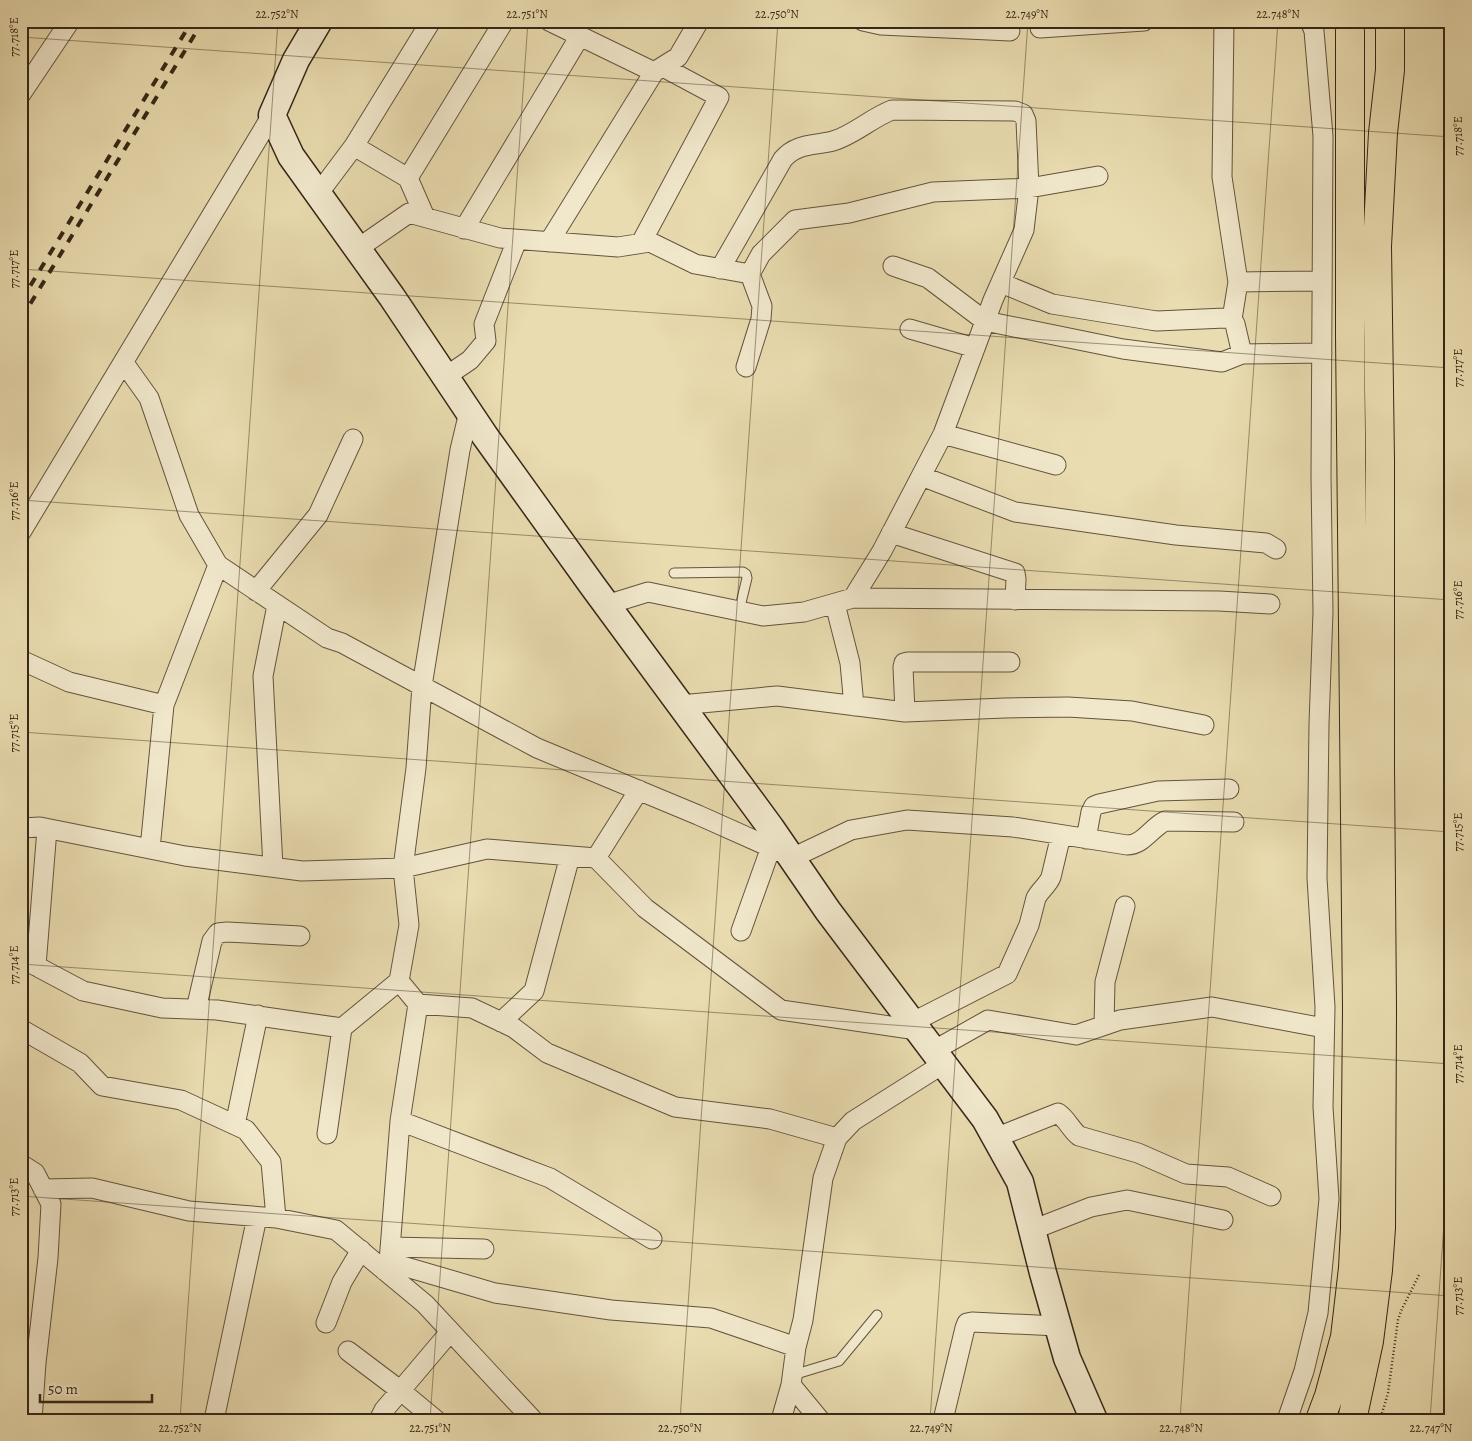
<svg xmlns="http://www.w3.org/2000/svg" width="1472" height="1441" font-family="Alegreya,serif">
	<rect width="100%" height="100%" fill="#e9dcb0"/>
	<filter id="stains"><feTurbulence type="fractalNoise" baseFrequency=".004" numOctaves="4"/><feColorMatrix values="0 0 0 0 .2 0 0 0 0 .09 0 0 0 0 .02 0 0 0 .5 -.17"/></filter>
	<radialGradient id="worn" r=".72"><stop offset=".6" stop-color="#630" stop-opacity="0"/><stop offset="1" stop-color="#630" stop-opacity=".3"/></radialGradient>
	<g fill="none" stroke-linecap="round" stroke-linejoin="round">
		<g stroke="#63543d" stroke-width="11">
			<path id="lane" d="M674,573L743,572L746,574L747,578L739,611
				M793,1375L839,1361L877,1315"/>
		</g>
		<g stroke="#63543d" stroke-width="21">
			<path id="street" d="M549,21L654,72
				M863,21L881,25L1010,31
				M1224,21L1222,177L1238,282L1232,319
				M1040,28L1144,21
				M21,94L70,21
				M354,146L408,178
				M318,194L354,146L431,21
				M425,217L408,178L504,21
				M464,229L580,36
				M549,242L654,72L678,57L699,21
				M641,243L719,97L663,67
				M357,249L409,213L500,238L618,247L650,242L695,264L750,274L761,254L795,220L849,213L933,192L1029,188L1098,176
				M893,266L928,278L985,321L1123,349L1222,362L1242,354L1322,353
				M720,269L783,159C797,143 814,146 833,141C854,135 871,118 892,110L1015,111L1023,114L1026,121L1029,188L1024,230L993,300L943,434L882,551L853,598
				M1238,282L1322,281
				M1001,283L1052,304L1150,320L1157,321L1225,318L1232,319L1235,324L1242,354
				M910,329L975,348
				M124,363L149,398L189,515L218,565L327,638L342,643L537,748L698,815L790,856
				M746,367L761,319L762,306L750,274
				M445,377L470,360L486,341L484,324L517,240
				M943,434L1056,465
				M921,476L1015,512L1176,535L1266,543L1276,549
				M21,532L272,115
				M891,533L1015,573L1016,579L1015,600
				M256,591L318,515L353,439
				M835,604L850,663L854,706
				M606,605L648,592L763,616L804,612L853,598L1219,601L1270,604
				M21,660L69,682L164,705
				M680,705L777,696L905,712L1005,708L1068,707L1132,711L1204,725
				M905,712L903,667L904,663L908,662H1010
				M21,828L40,827L185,856L302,871L403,868L487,849L596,858L645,908L781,1010L917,1030
				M1086,839L1091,812L1094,806L1099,804L1158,791L1229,789
				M150,849L164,705L218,565
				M596,858L639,790
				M792,858L851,830L907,820L1013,827L1127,845C1143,845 1151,828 1165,821L1234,822
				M273,867L263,676L277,605
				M741,931L771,847
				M21,958L83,991L162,1008L217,1010L342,1028L399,981
				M36,966L47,829
				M418,1004L472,1008L514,1028L547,1053L675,1107L770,1119L837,1138
				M196,1009L212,941L218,933L227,932L300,936
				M501,1022L534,991L570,856
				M911,1023L1007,974L1029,925L1036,898C1040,890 1048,885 1051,877L1061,835
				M1104,1025L1105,982L1125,906
				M21,1029L80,1063L102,1086L181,1100L246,1130L271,1162L276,1218
				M933,1051L988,1020L1076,1035L1120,1020L1212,1007L1324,1028
				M400,1121L550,1178L652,1239
				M235,1125L258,1015
				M327,1134L342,1028
				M995,1138L1058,1113C1067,1119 1071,1130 1079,1136L1138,1153L1186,1174L1228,1177L1271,1196
				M21,1164L35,1173L51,1204L48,1258L36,1363L32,1420
				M43,1189L92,1188L189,1211L276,1218L336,1230L425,1304L533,1420
				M1032,1230L1091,1207L1127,1200L1223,1220
				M390,1247L484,1249
				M389,1262L400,1121L418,1004L399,981L409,925L403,868L416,768L422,686L460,450L469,412
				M385,1271L389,1262L495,1293L611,1310L711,1318L796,1347
				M326,1323L342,1282L361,1250
				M348,1351L401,1391L436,1420
				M791,1385L820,1420
				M214,1420L257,1217
				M379,1420L384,1410L450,1332
				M781,1420L791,1385L796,1347L803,1320L823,1178L837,1138L853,1121L943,1064
				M943,1420L965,1328L967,1323L972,1322L1058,1326
				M1287,1420L1304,1371L1318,1313L1329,1199L1323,1107L1325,1007L1317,878L1319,724L1323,612L1321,476L1323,136L1314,31L1310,21"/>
		</g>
		<g stroke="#362717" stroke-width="29">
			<path id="secondary" d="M319,21L296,60L272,115L291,156L392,297L485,436L592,585L771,828L828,911L985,1119L1020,1182L1043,1273L1067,1358L1094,1420"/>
		</g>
		<g stroke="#362717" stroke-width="30">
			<path id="primary" d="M1320,1420L1329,1396L1345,1337L1353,1268L1355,1228L1357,1009L1350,336V31
				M1352,1420L1369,1341L1378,1270L1381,1228L1382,1009L1380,766V461L1377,246L1383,133L1390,70V29"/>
		</g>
		<path stroke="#362717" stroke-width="2.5" stroke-dasharray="1 2.5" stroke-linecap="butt" d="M1380,1420L1388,1393L1398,1320L1401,1311L1420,1273"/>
		<use href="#lane" stroke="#f1e8cc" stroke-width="9"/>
		<use href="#street" stroke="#f1e8cc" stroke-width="19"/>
		<use href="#secondary" stroke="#f1e8cc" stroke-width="26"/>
		<use href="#primary" stroke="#e9dcb0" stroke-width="28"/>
		<path stroke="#362717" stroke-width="4" stroke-dasharray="9 9" stroke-linecap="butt" d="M21,301L192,21
			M21,319L203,21"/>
	</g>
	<path fill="none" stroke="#362717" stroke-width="1" stroke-opacity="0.45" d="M21,37L1451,137M21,112L28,21M21,269L1451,368M21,500L1451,600M21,732L1451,832M21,964L1451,1064M21,1196L1451,1296M180,1420L278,21M430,1420L528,21M680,1420L778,21M930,1420L1028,21M1180,1420L1278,21M1430,1420L1451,1126"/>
	<rect width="1472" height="1441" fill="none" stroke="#e9dcb0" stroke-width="55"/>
	<path d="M40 1394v8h112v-8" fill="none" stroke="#362717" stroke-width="2.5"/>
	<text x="48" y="1394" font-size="15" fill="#362717" stroke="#f1e8cc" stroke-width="4" paint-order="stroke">50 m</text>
	<rect x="28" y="28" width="1416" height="1386" fill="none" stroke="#362717" stroke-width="2"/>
	<g font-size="12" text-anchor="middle" fill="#362717">
		<text x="277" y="18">22.752°N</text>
		<text x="527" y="18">22.751°N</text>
		<text x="777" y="18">22.750°N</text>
		<text x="1027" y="18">22.749°N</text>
		<text x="1278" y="18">22.748°N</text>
		<text transform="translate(14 37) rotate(-90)" y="4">77.718°E</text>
		<text transform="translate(1458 136) rotate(-90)" y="4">77.718°E</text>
		<text transform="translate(14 269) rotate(-90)" y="4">77.717°E</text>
		<text transform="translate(1458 368) rotate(-90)" y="4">77.717°E</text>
		<text transform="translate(14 501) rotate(-90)" y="4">77.716°E</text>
		<text transform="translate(1458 600) rotate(-90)" y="4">77.716°E</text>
		<text transform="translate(14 733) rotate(-90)" y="4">77.715°E</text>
		<text transform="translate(1458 832) rotate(-90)" y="4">77.715°E</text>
		<text transform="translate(14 965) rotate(-90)" y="4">77.714°E</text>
		<text transform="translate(1458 1064) rotate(-90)" y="4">77.714°E</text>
		<text transform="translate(14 1197) rotate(-90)" y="4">77.713°E</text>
		<text transform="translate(1458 1296) rotate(-90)" y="4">77.713°E</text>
		<text x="180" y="1432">22.752°N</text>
		<text x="430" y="1432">22.751°N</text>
		<text x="680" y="1432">22.750°N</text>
		<text x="931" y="1432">22.749°N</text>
		<text x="1181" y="1432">22.748°N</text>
		<text x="1431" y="1432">22.747°N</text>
	</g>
	<rect width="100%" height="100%" filter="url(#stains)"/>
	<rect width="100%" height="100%" fill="url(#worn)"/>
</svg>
